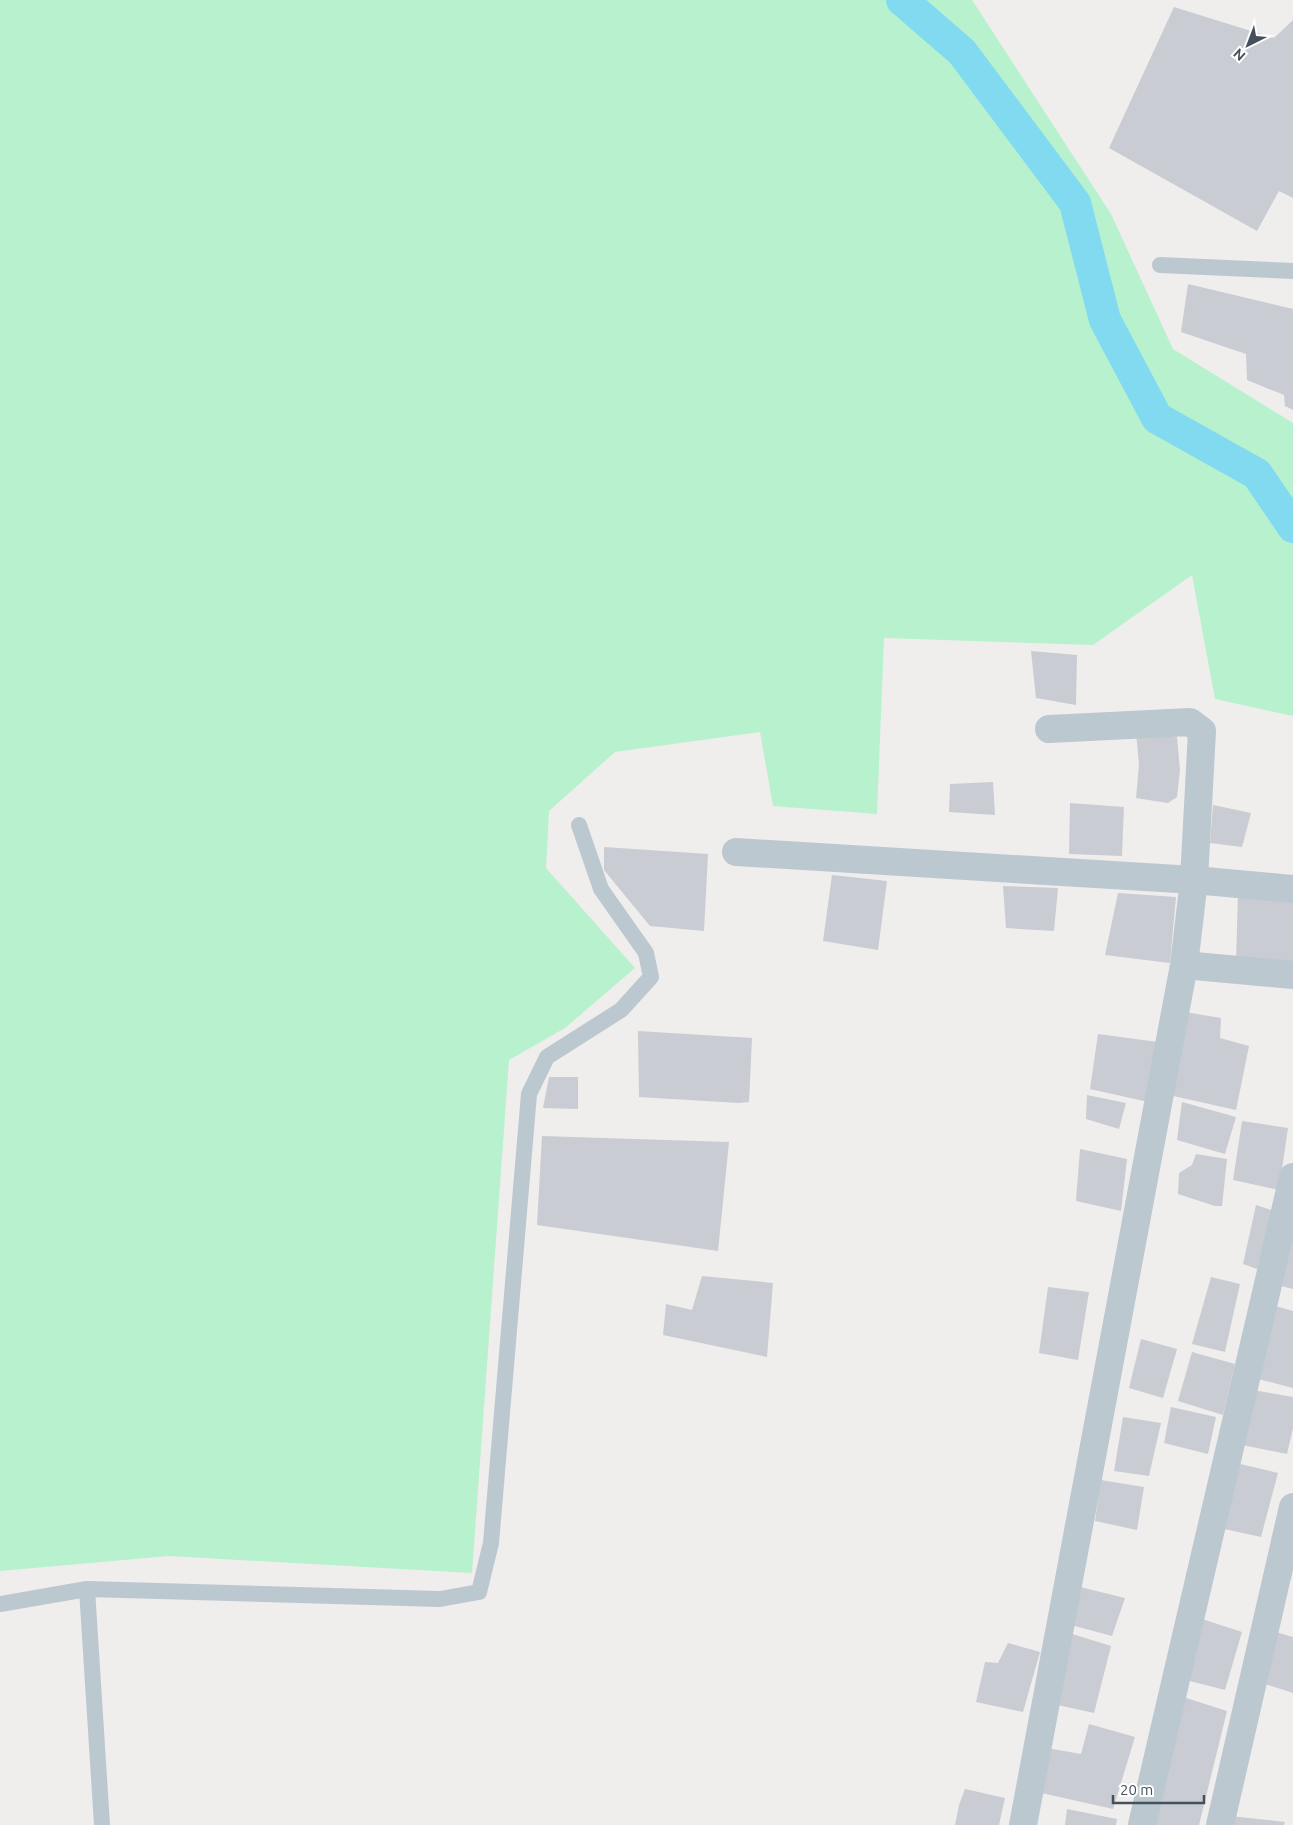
<svg xmlns="http://www.w3.org/2000/svg" width="1293" height="1825" font-family="Ubuntu,sans-serif">
	<rect width="100%" height="100%" fill="#f0eded"/>
	<path fill="#b8f1ce" d="M0,0H972L1111,214L1173,349L1293,423V716L1215,699L1192,575L1093,645L884,638L877,814L773,806L760,732L615,752L549,811L546,868L635,968L565,1028L509,1060L472,1573L169,1556L0,1571Z"/>
	<g fill="none" stroke-linecap="round" stroke-linejoin="round">
		<path stroke="#82daf1" stroke-width="32" d="M902,0L962,52L1075,203L1105,320L1157,418L1257,474L1293,527"/>
	</g>
	<path fill="#c9ccd2" d="M1174,7L1274,38L1293,20V198L1279,191L1257,231L1109,148Z
		M1188,284L1293,309V410L1285,406L1284,395L1247,380L1246,354L1181,332Z
		M1031,651L1077,655L1076,705L1036,698Z
		M1136,732L1177,737L1180,770L1177,797L1168,803L1136,798L1139,765Z
		M993,782L995,815L949,812L950,784Z
		M1070,803L1124,807L1122,856L1069,854Z
		M1213,805L1251,813L1242,847L1210,843Z
		M604,847L708,854L704,931L650,926L604,870Z
		M832,875L887,881L878,950L823,941Z
		M1003,886L1058,888L1054,931L1006,928Z
		M1118,893L1176,897L1170,963L1105,955Z
		M1238,893L1293,895V966L1236,962Z
		M1185,1012L1221,1018L1220,1038L1249,1046L1236,1110L1169,1095Z
		M638,1031L752,1038L749,1102L739,1103L639,1097Z
		M1098,1034L1158,1042L1152,1100L1144,1101L1090,1089Z
		M549,1077H578V1109L543,1108Z
		M1087,1095L1126,1103L1119,1129L1086,1119Z
		M1182,1102L1236,1117L1225,1154L1177,1140Z
		M1242,1121L1288,1128L1279,1190L1233,1180Z
		M542,1136L729,1142L718,1251L537,1225Z
		M1080,1149L1127,1159L1121,1211L1076,1201Z
		M1196,1154L1227,1159L1222,1206H1215L1178,1194L1179,1173L1192,1165Z
		M1256,1205L1274,1211L1257,1269L1243,1264Z
		M1293,1232V1289L1281,1286Z
		M702,1276L773,1283L767,1357L663,1335L666,1304L692,1310Z
		M1211,1277L1240,1284L1225,1352L1192,1344Z
		M1048,1287L1089,1292L1078,1360L1039,1353Z
		M1272,1305L1293,1311V1388L1254,1378Z
		M1141,1339L1177,1349L1163,1398L1129,1388Z
		M1192,1352L1235,1364L1223,1415L1178,1401Z
		M1253,1390L1293,1397V1428L1287,1454L1242,1445Z
		M1171,1407L1216,1417L1208,1454L1164,1443Z
		M1123,1417L1161,1423L1149,1476L1114,1471Z
		M1236,1463L1278,1473L1261,1537L1220,1528Z
		M1101,1480L1144,1487L1137,1530L1095,1521Z
		M1080,1587L1125,1598L1112,1636L1071,1625Z
		M1199,1618L1242,1632L1225,1690L1182,1679Z
		M1066,1632L1111,1646L1094,1713L1053,1704Z
		M1276,1632L1293,1637V1693L1262,1683Z
		M1008,1643L1040,1652L1023,1712L976,1702L985,1662L998,1663Z
		M1183,1697L1227,1711L1199,1825H1154Z
		M1089,1724L1135,1737L1113,1809L1037,1792L1047,1748L1081,1754Z
		M965,1789L1005,1798L999,1825H955L959,1805Z
		M1067,1809L1117,1819L1116,1825H1065Z
		M1230,1816L1285,1822L1284,1825H1228Z"/>
	<g fill="none" stroke-linecap="round" stroke-linejoin="round">
		<path stroke="#bcc8d0" stroke-width="16" d="M1160,265L1293,271
			M0,1604L87,1589
			M102,1825L87,1589L440,1599L479,1592L491,1543L529,1094L547,1057L621,1010L651,977L646,953L601,889L579,825"/>
		<path stroke="#bcc8d0" stroke-width="28" d="M736,852L1194,880L1293,889
			M1184,965L1293,975
			M1023,1825L1184,965L1194,880L1202,731L1190,722L1049,729
			M1142,1825L1293,1177
			M1220,1825L1293,1507"/>
	</g>
	<g transform="translate(1248 45) rotate(222)" stroke="#ffffff" stroke-width="4" paint-order="stroke">
	<path d="M0-4L9 19L0 12L-9 19Z" fill="#44505c"/>
	<text y="-8" font-size="14" font-weight="bold" text-anchor="middle" fill="#44505c">N</text>
	</g>
	<path d="M1113 1795v8h91v-8" fill="none" stroke="#44505c" stroke-width="2.5"/>
	<text x="1120" y="1795" font-size="15" fill="#44505c" stroke="#ffffff" stroke-width="4" paint-order="stroke">20 m</text>
</svg>
